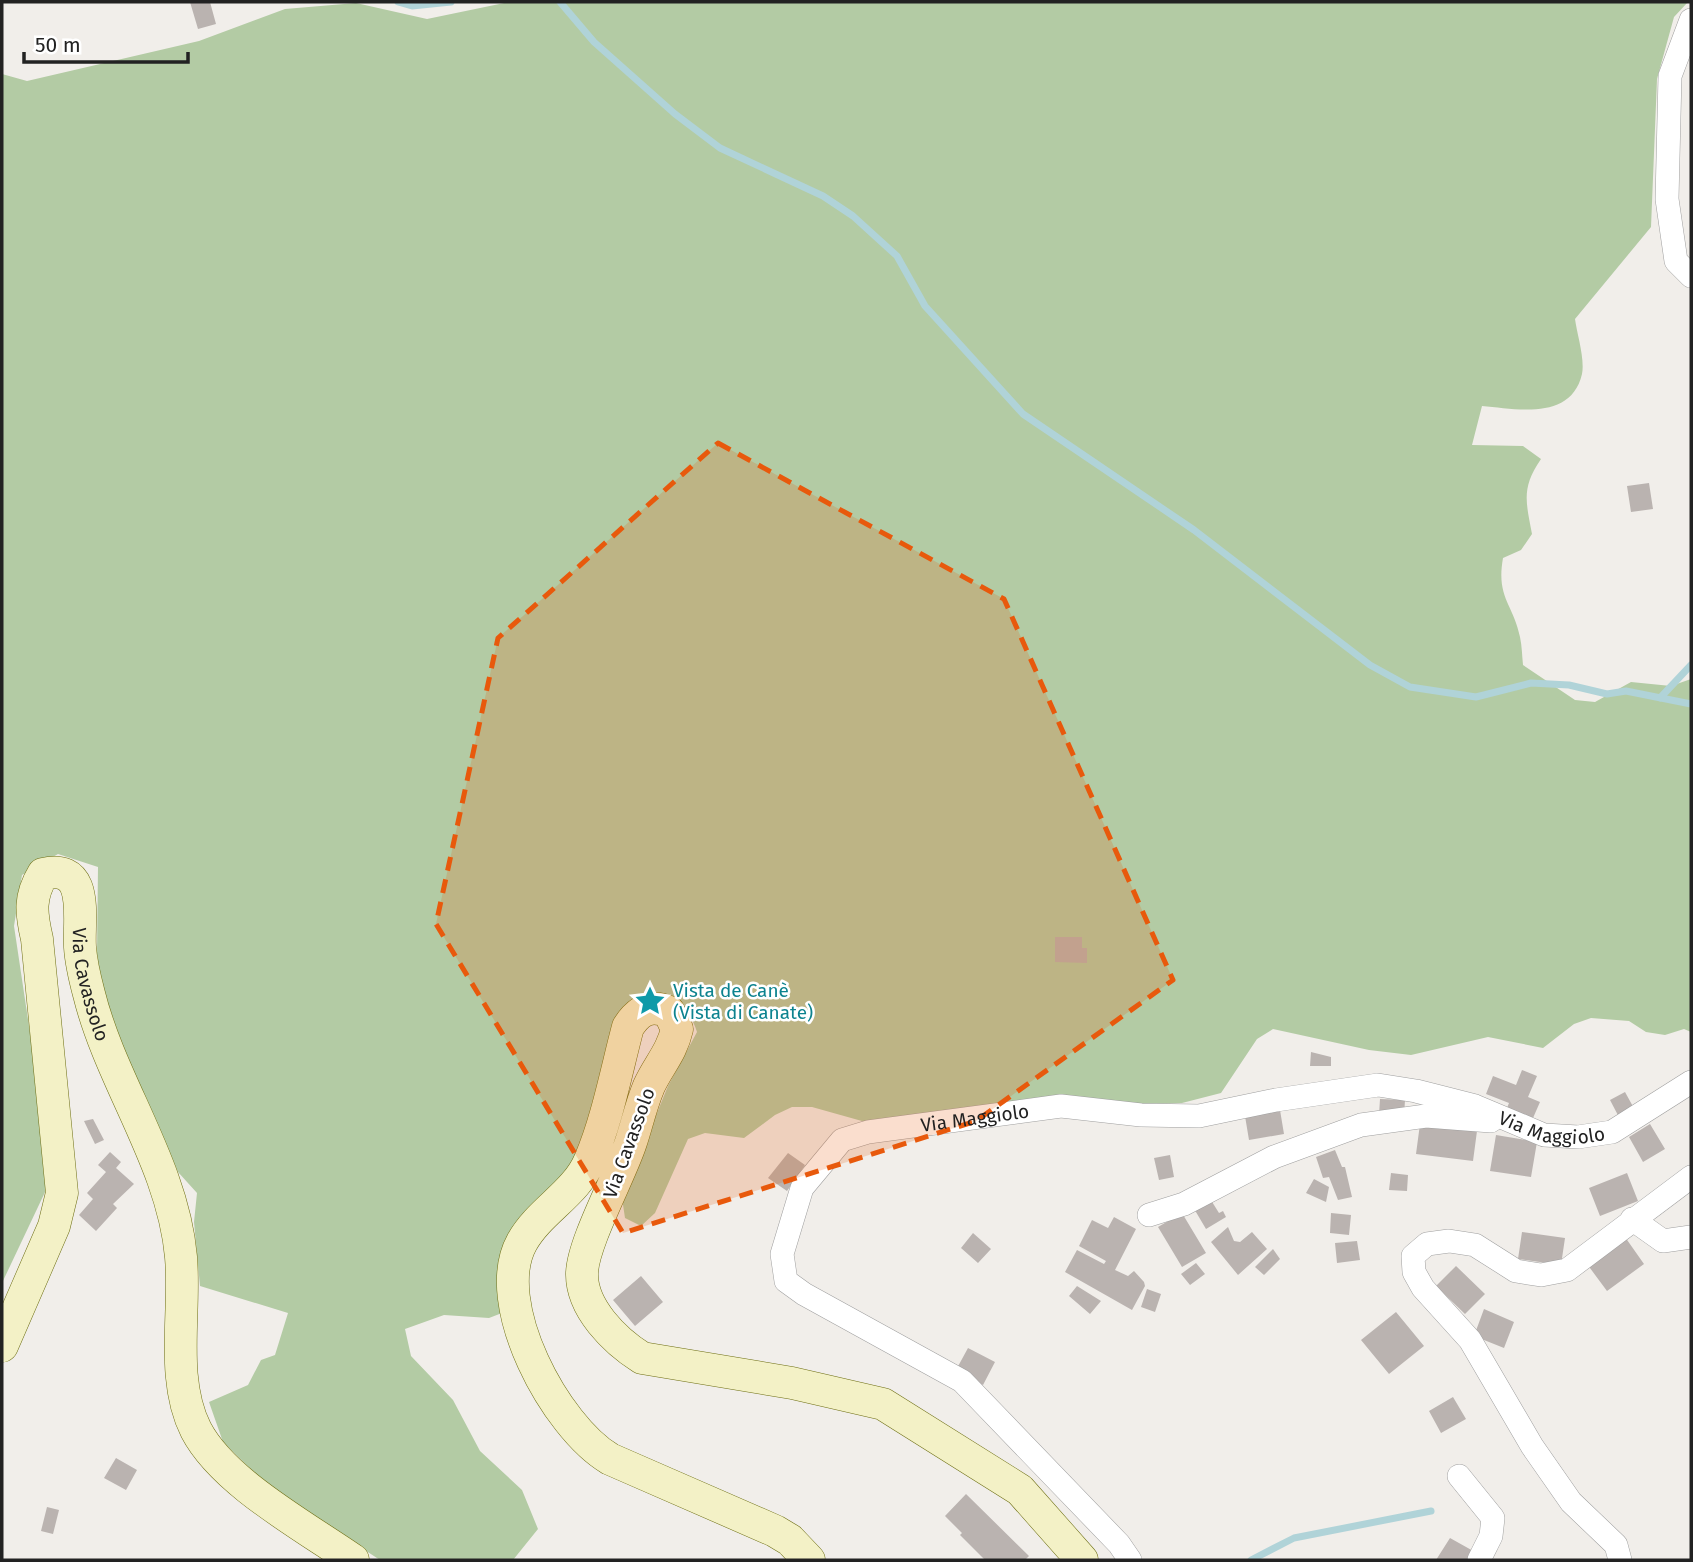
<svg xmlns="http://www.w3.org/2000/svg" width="1693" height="1562" font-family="'Fira Sans',sans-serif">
	<rect width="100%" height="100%" fill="#f1eeea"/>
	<path fill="#b3cba4" d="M509,2H1688L1674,17L1657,79L1651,227L1575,319C1577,334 1585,359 1582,374C1571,421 1517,409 1482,406L1472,445L1523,446L1541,459C1521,488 1526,502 1532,534L1521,550L1503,558C1496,598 1513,603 1520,637C1522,646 1522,656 1523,665L1575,700L1595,702L1631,682L1671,686L1691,679V1032L1684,1029L1665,1035L1646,1032L1629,1021L1591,1018L1574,1024L1543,1048L1488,1037L1411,1055L1369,1050L1273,1029L1257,1039L1221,1093L1182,1103L1124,1105L869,1123L812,1107H792L775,1115L744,1138L705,1133L688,1139L655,1213L641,1226L625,1218L622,1198L668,1086L697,1032C688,1002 659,980 630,1002L577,1155L502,1313L489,1318L444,1315L405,1329L411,1356L453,1400L480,1451L522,1490L538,1529L513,1560H380L270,1488L223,1442L209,1402L248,1385L261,1360L275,1355L288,1313L200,1286L194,1222L197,1193L178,1172L122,1057L102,1004L97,953L98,867L58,854L22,875L14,926L45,1133L46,1190L2,1283V74L27,81L199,41L285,9L356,3L427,19Z"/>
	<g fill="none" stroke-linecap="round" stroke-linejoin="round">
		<path stroke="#b0d3d8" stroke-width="7" d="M398,2L412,6L451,2
			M560,2L594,42L675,114L720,148L823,196L853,216L897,256L925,306L1023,414L1194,530L1370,665L1410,687L1476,697L1531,683L1569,685L1607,694L1626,691L1691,704
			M1660,698L1691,665
			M1251,1560L1294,1538L1431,1511"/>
	</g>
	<path fill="#bab3b0" d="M190,2H210L216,24L198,29Z
		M1649,483L1653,509L1631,512L1627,486Z
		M1055,937H1082V948H1087V963L1055,962Z
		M1311,1052L1331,1057V1066H1310Z
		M1522,1070L1537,1076L1528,1097L1540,1102L1533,1118L1507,1108L1509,1103L1486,1094L1493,1076L1516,1085Z
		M1625,1092L1636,1112L1621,1121L1610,1100Z
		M1380,1099L1405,1100L1404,1117L1379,1115Z
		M1280,1110L1284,1134L1249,1140L1245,1116Z
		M93,1119L104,1140L95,1144L84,1121Z
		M1420,1124L1477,1131L1473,1161L1416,1154Z
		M1650,1124L1665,1149L1643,1162L1629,1137Z
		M1496,1135L1537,1142L1531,1177L1490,1171Z
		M1335,1150L1342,1167H1345L1352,1197L1338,1200L1329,1177L1323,1178L1316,1157Z
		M110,1152L121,1162L116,1168L134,1184L113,1204L117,1208L96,1231L79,1215L93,1199L87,1193L106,1172L98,1165Z
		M788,1153L805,1165L787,1191L768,1178Z
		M1170,1155L1174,1177L1159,1180L1154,1158Z
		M1391,1173L1408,1175L1407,1191L1389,1190Z
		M1627,1173L1638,1201L1600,1216L1589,1188Z
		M1314,1179L1329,1187L1326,1202L1306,1193Z
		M1209,1197L1219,1213L1223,1211L1226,1217L1206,1229L1193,1207Z
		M1182,1213L1206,1253L1182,1267L1158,1227Z
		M1331,1213L1351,1215L1349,1235L1330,1233Z
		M1114,1217L1136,1229L1115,1270L1128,1276L1134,1271L1144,1282L1145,1286L1132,1310L1065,1272L1077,1250L1104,1264L1106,1261L1079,1246L1092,1220L1108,1228Z
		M1228,1227L1234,1241L1240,1242L1252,1232L1267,1249L1238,1275L1211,1242Z
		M1522,1232L1565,1238L1561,1265L1518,1259Z
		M973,1233L991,1249L978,1263L961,1248Z
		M1625,1237L1644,1264L1607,1291L1587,1264Z
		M1357,1241L1360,1260L1337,1263L1335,1243Z
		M1273,1249L1280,1259L1264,1275L1255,1267Z
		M1196,1263L1205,1274L1190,1285L1181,1274Z
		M1456,1266L1485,1294L1465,1314L1436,1286Z
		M641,1276L663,1302L635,1326L613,1300Z
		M1077,1286L1101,1301L1090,1314L1069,1296Z
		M1147,1289L1161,1294L1155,1312L1141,1307Z
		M1484,1309L1514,1322L1504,1348L1474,1336Z
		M1396,1312L1424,1346L1389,1374L1361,1340Z
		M968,1348L995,1362L983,1385L956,1370Z
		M1453,1397L1466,1419L1441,1433L1429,1411Z
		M116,1458L137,1470L126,1490L104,1478Z
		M966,1494L1029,1556L1025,1560H985L960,1535L962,1533L945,1516Z
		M47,1507L59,1510L53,1534L41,1531Z
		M1450,1538L1475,1552L1469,1560H1436Z"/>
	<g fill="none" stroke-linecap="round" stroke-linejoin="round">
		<g stroke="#9f9f9f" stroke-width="24">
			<g id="street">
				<path d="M1691,20L1670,76L1667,199L1676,261L1691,276"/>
				<path d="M1149,1215L1184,1204L1274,1157L1361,1125L1426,1116L1491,1121"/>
				<path d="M1632,1219L1663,1241L1691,1237"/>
				<path d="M1459,1476L1493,1518L1491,1536L1479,1560"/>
				<path id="s1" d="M1130,1560L1119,1544L962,1381L804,1294L786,1281L782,1254L802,1188L842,1140L868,1132L1061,1106L1141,1115L1199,1116L1276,1100L1378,1085L1416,1091L1475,1106L1544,1135L1578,1137L1612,1132L1691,1082"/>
				<path d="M1620,1560L1616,1545L1571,1502L1532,1446L1470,1340L1423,1288L1414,1272L1413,1256L1427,1244L1449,1241L1475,1245L1516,1271L1541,1275L1567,1270L1691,1177"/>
			</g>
		</g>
		<g stroke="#6d6e13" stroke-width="33">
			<g id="secondary">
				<path id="s2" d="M2,1346L54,1226L62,1193L37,939C31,913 29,897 43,874C91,862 78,920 80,947C81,963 85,979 89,994C111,1083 173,1164 181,1257C186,1312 170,1379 196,1430C223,1482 304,1526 353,1560"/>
				<path d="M809,1560L790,1540L775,1531L610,1459C556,1427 488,1303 522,1242C540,1210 576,1194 590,1160C607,1121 617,1068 628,1027C639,1010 650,1004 669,1012L677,1029C672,1052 658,1066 649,1086C641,1105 637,1124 631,1142C620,1176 583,1242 582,1273C581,1308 615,1341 642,1358L792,1383L883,1404L1020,1490L1082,1560"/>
			</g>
		</g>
		<use href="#street" stroke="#fff" stroke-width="23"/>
		<use href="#secondary" stroke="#f3f1c6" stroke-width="32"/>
	</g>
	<path fill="#e8590c" fill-opacity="0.2" stroke="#e8590c" stroke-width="5" stroke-dasharray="14 9" stroke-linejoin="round" d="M718,443L1004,599L1173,980L976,1121L623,1233L436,924L498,638Z"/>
	<defs>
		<g id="sight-bare" transform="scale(2.415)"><path d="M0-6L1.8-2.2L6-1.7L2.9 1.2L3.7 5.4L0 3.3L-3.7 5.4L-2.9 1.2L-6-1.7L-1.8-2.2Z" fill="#0f9aa8" stroke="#fff" stroke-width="2.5" paint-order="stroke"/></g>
	</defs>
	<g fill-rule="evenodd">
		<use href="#sight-bare" x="650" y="1001"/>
	</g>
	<g text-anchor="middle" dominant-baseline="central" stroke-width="5" stroke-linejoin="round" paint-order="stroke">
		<g font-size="19" fill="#222" stroke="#fff">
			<text stroke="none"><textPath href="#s2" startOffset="626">Via Cavassolo</textPath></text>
			<text stroke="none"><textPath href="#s1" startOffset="742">Via Maggiolo</textPath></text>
			<text stroke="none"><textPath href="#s1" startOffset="1330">Via Maggiolo</textPath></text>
			<text transform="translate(629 1143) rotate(-70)">Via Cavassolo</text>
		</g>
		<g font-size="19" fill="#0d838f" stroke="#fff" text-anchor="start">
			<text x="673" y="990">Vista de Canè<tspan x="673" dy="22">(Vista di Canate)</tspan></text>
		</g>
	</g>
	<rect width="1693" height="1562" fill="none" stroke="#222222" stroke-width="7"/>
	<path d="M24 52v10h164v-10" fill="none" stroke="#222222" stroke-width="3.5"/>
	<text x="35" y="52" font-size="21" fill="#222222" stroke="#ffffff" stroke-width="5" paint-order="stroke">50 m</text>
</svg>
